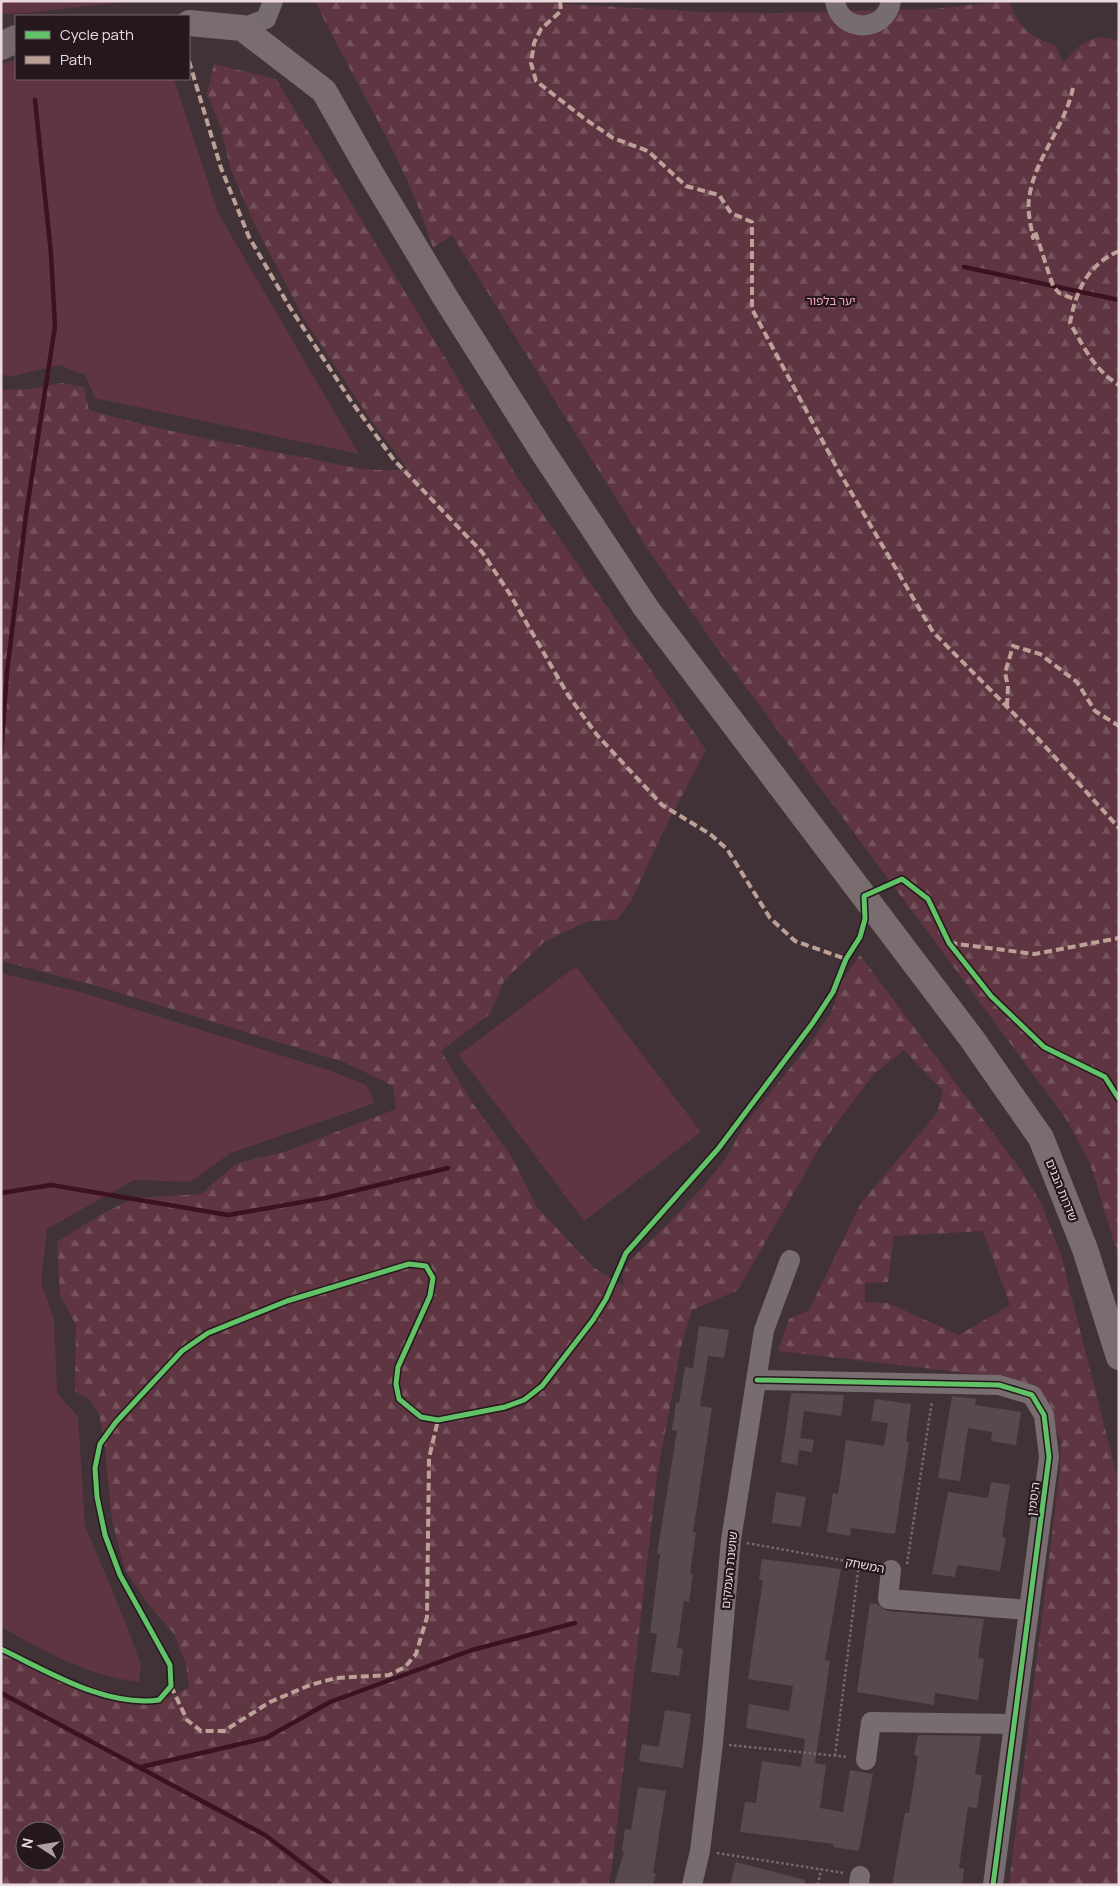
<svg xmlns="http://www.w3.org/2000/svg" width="1120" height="1886" font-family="Manrope,'Noto Sans Hebrew',sans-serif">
	<defs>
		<pattern id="forest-firs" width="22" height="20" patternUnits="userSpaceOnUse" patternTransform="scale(1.25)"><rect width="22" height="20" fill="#5e3541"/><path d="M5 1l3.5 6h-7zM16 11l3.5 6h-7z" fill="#75525c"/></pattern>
	</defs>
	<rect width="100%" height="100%" fill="#413237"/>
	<path fill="#5e3541" d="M1,1H130L27,13L1,14Z
		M16,60V79H174L218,213L359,454L95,398L85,375L59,365L13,376L1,375V64Z
		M576,966L701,1132L584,1221L459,1055Z
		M1,973L84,993L331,1071L366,1085L375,1103L231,1153L190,1182L134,1180L47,1229L41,1283L54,1319L57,1393L78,1417L85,1526L127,1626L141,1665L139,1682C85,1675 48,1653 1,1627Z"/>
	<path fill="url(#forest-firs)" fill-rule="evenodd" d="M315,1H514L704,12L773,13L933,9L1009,1C1020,30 1028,35 1056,46L1063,63C1081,44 1091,31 1119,41V1259L1090,1163L1065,1117L727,662L650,553L452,235L433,248C406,160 355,84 315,1Z
		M214,64L276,79L516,475L706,750L663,832L631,901L617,920L588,921L544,942L504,981L490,1014L441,1051L469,1098L513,1159L536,1206L593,1267L623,1286V1273L630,1260L671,1221L708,1181L728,1155L744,1125L809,1045L831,1013L842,981L860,955L1021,1170L1041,1203L1061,1255L1119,1484V1885H1009L1060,1470L1061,1441L1035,1385L976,1374L778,1351L789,1319L809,1310L861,1203L937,1113L943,1091L904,1050L875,1073L824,1140L738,1290L692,1310L681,1347L657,1476L612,1867L608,1885H1V1643L45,1671L152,1705L189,1688L186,1664L174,1634L148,1604L125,1570L112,1521L104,1439L99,1414L89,1399L75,1391L76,1325L60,1295L57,1242L100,1215L134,1198L201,1194L237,1163L284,1152L396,1109L393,1086L346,1063L97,986L1,961V390L29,389L62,383L84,387L89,410C155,429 223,442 291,455C333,462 364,474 408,469L372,422L304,319L253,221L231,170L220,126L207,93ZM983,1231L1010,1305L959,1335L888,1303L865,1302V1283L888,1282L894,1236ZM25,1831H55V1861H25Z"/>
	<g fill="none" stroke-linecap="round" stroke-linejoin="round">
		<path stroke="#3c1121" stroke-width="4.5" d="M964,267L1119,300
			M1,754L7,672L26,515L55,326L51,254L35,100
			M1,1193L51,1185L228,1215L325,1198L448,1168
			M1,1693L265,1835L331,1885
			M141,1767L266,1738L330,1702L472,1650L575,1623"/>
	</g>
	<path fill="#574a4f" d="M699,1326L729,1330L724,1358L708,1356L700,1406L712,1408L693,1532L696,1533L690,1573L693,1574L689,1602L684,1601L677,1648L683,1649L679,1676L651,1672L657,1634L650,1633L660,1554H657L677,1431L672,1430L676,1402L679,1403L685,1367L693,1368Z
		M791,1393L844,1395L841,1416L804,1411L800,1438L814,1440L812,1452L799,1450L797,1465L781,1462Z
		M952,1396L976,1399L975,1405L1021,1412L1016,1445L991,1441L992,1432L968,1428L960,1481L938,1478Z
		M875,1399L911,1404L906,1441L909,1442L895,1534L851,1528L850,1536L827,1532L833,1493L838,1494L846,1440L884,1446L888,1423L871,1421Z
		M991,1482L1010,1485L1002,1537L1006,1538L1000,1571L957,1565L955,1577L932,1574L948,1492L988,1498Z
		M776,1492L806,1497L801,1527L772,1523Z
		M762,1559L841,1569L825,1660L830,1661L815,1763L826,1765L820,1808L843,1812L850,1770L873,1774L859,1851L833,1847L834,1844L740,1832L745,1802L756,1803L762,1761L801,1767L805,1739L746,1728L749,1704L789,1711L793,1686L748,1679L763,1580H759Z
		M870,1603L877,1604L887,1611L984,1619L978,1658L984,1659L978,1700L935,1693L934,1705L857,1692Z
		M665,1710L691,1714L683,1768L639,1761L642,1744L659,1747Z
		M918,1735L981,1736L975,1774L982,1775L977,1808L968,1807L959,1868L964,1869L962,1885H892L905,1813H909L918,1756L914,1755Z
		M638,1787L666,1791L653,1873L656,1874L653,1885H614L624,1852L622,1851L625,1829L631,1830Z
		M736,1862L805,1880L804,1885H730Z"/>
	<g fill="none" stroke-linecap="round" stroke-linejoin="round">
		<path stroke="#766a6e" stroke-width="2.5" stroke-dasharray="2.5 2.5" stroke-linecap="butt" d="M747,1543L874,1566
			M907,1564L932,1401
			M729,1745L848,1757
			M835,1756L859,1564
			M717,1853L844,1873
			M818,1885L821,1869"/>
		<path stroke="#776c6f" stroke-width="20" d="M835,1C840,34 886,33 891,1
			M242,28L266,19L273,1
			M757,1380L999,1385L1032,1395L1044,1415L1049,1457L993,1885
			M891,1570L888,1599L1029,1610
			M866,1760L871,1722L1014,1724
			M692,1885L700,1851L713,1743L731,1540L764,1330L790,1260
			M859,1885L860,1876"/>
		<path stroke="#7a6d70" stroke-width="26" d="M189,23L242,28L324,91L370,172L445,297L541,449L646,608L972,1039L1041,1138L1085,1249L1119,1357"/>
		<path stroke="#74696d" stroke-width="28" d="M1,46L16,39"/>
		<path stroke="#bda197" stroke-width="4" stroke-dasharray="8 4" stroke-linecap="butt" d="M560,1L561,11L541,29L534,43L531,63L536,81L585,119L613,138L648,151L686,186L719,195L731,213L752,222V309L837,468L933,632L1033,733L1119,828
			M189,61L221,168L249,237L289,306L351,401L394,460L482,552L511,596L568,695L597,735L662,805L710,834L727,849L770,918L795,941L846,959
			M1073,88C1065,127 1034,159 1029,199C1027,211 1031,226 1033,238L1035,231L1053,286L1059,293L1074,299
			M1119,251C1087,265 1076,291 1070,323C1084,347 1094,370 1119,385
			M1007,706L1008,686L1005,673L1013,646L1040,654L1077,682L1095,711L1119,726
			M949,943L1035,954L1119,938
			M171,1686L187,1720L201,1731H224L270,1702L310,1685L336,1678L389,1675L405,1667L416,1654L427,1617L429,1458L438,1420"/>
		<g stroke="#25181c" stroke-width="8">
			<path id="cycleway" d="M757,1380L999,1385L1032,1395L1044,1415L1049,1457L993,1885
				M1,1649C49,1672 105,1707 159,1700L171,1686L170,1665L120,1575L105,1535L97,1497L95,1468L100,1444L116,1422L182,1351L208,1333L287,1301L409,1264L426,1266L433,1278L430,1296L398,1367L396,1384L399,1399L421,1417L438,1420L505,1407L524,1400L542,1386L593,1320L606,1299L626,1253L718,1149L812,1024L833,992L846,959L860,937L865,919L864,896L902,879L928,899L949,943L991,996L1044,1047L1105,1077L1119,1099"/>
		</g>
		<use href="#cycleway" stroke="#61c268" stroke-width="5"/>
	</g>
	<g text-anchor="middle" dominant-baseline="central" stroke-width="4.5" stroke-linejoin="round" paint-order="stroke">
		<g font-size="12" fill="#f8a5bd" stroke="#25181c">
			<text x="831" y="300">יער בלפור</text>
		</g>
		<g font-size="12" fill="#ecd9de" stroke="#25181c">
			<text transform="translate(1062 1190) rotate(68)">שדרות הבנים</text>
			<text transform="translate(1033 1499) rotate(-83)">היסמין</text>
			<text transform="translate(865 1565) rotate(11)">המשחק</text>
			<text transform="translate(729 1570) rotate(-84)">שושנת העמקים</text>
		</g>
	</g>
	<rect width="1120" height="1886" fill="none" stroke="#ecd9de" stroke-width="5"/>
	<rect x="15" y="15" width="175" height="65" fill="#25181c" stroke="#75656a"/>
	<rect x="25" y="31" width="25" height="8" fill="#61c268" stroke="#75656a"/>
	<text x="60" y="40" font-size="15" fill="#ecd9de">Cycle path</text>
	<rect x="25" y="56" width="25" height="8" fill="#bda197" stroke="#75656a"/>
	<text x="60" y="65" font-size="15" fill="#ecd9de">Path</text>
	<g transform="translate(40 1846) rotate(282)"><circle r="24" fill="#25181c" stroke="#75656a"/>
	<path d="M0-4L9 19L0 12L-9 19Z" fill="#b09fa4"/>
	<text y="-8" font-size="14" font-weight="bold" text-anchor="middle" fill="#ecd9de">N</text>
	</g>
</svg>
